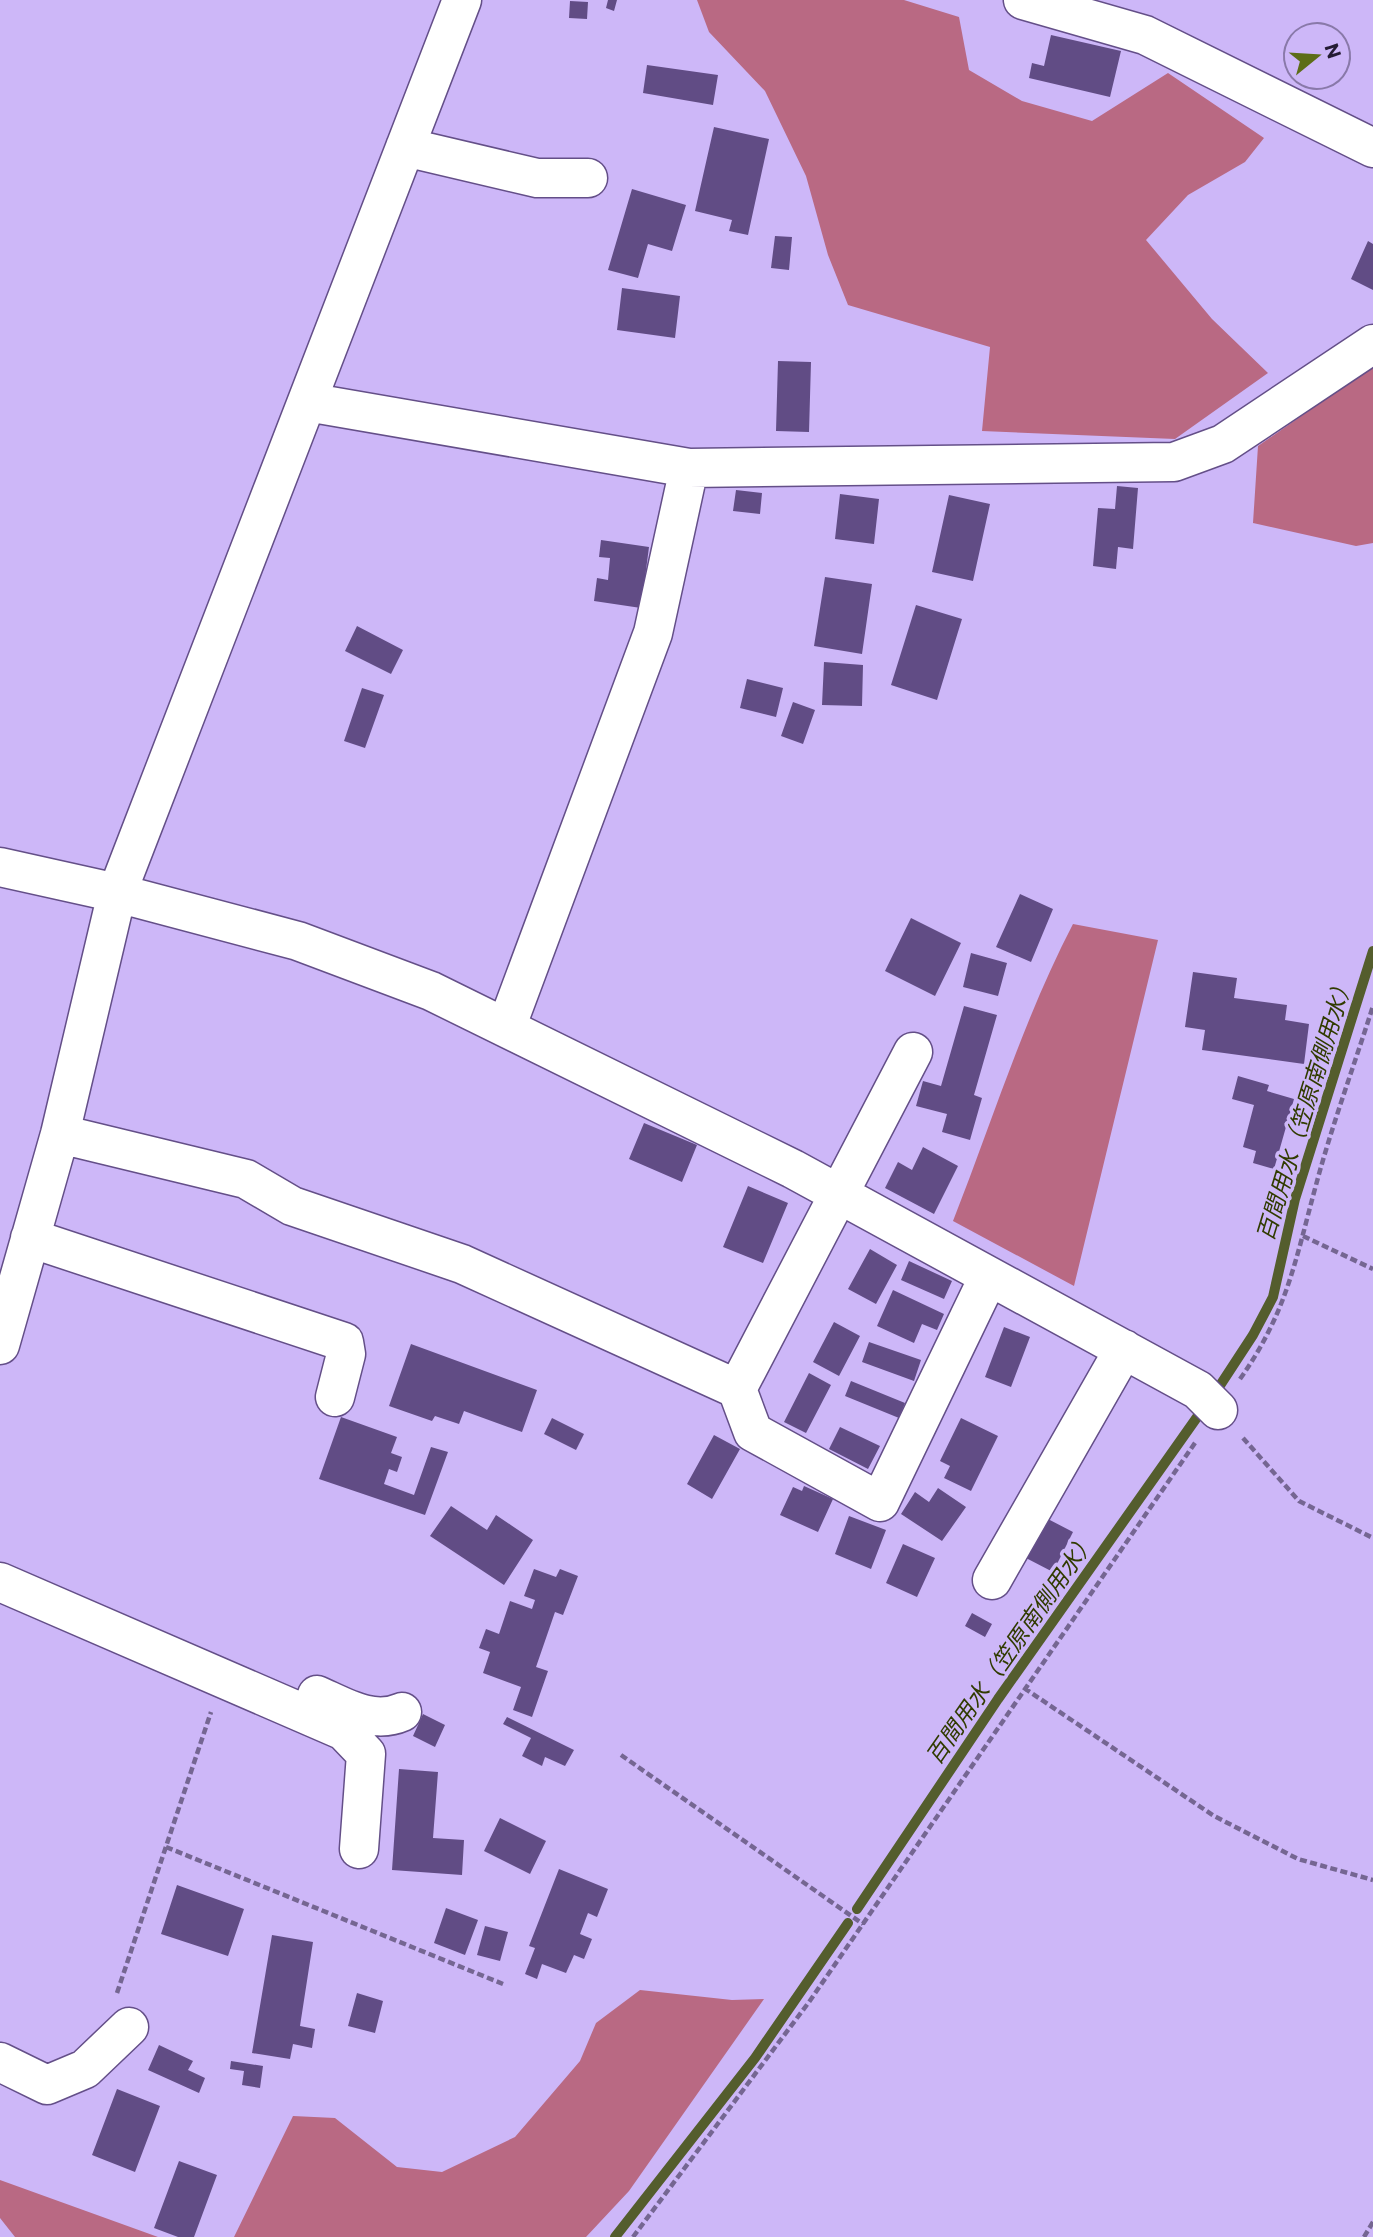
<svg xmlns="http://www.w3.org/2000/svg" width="1373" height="2237" font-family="Commissioner,'Noto Sans JP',sans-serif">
	<rect width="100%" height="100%" fill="#cdb7f8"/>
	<path fill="#b96983" d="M697,0H904L959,17L969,70L1022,101L1092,121L1168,73L1264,138L1245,162L1188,195L1146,240L1212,319L1268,373L1175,439L982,431L990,347L848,305L828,255L806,176L765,91L709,32Z
		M1373,366V543L1356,546L1253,523L1258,446Z
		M1073,924L1158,940L1074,1286L953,1221C992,1122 1024,1018 1073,924Z
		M640,1990L732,2000L764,1999L629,2191L586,2237H234L293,2116L335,2118L397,2167L442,2172L515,2137L580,2061L596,2023Z
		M0,2180L158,2237H15L0,2218Z"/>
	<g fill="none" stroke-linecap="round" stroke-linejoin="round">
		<path stroke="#545d2d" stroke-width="10" d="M1219,1387L1253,1335L1273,1297L1295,1199L1373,951
			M857,1909L998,1699L1200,1413
			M615,2237L755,2058L848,1923"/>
	</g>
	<path fill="#614c85" d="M608,0H617L614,11L606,8Z
		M570,1L588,2L587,19L569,18Z
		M1051,35L1121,51L1110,97L1029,78L1032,63L1044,66Z
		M647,65L718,75L713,105L643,93Z
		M714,127L769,139L748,235L729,231L732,220L695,211Z
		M632,189L686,205L672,251L648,244L638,278L608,270Z
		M775,236L792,237L789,270L771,268Z
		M1368,241L1373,244V290L1351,279Z
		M622,288L680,296L675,338L617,330Z
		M778,361L811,362L809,432L776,431Z
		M1117,486L1138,488L1133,549L1118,547L1116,569L1093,566L1098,508L1115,509Z
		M736,490L762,493L760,514L733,511Z
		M840,494L879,499L874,544L835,539Z
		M949,495L990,504L973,581L932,572Z
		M601,540L649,547L641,608L594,601L597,578L608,580L610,558L599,557Z
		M825,577L872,584L862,654L814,646Z
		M916,605L962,619L937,700L891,685Z
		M357,626L403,650L391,674L345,651Z
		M824,662L863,665L862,706L822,705Z
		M747,679L783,688L776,717L740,708Z
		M362,688L384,695L365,748L344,741Z
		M793,702L815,710L803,744L781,736Z
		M1020,894L1053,909L1031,962L996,947Z
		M911,918L961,943L935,996L885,971Z
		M971,953L1007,963L998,996L963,987Z
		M1193,972L1237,978L1234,998L1287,1005L1285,1020L1309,1024L1304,1064L1202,1050L1205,1030L1185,1027Z
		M964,1006L997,1015L974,1095L982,1098L970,1140L942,1132L947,1114L916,1106L923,1081L941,1086Z
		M1238,1076L1269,1085L1267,1091L1294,1099L1274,1169L1253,1163L1256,1151L1243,1147L1254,1105L1232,1099Z
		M644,1123L697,1145L682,1182L629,1159Z
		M923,1147L958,1166L934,1214L885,1188L898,1162L912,1170Z
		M748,1186L788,1203L763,1263L723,1247Z
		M870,1249L897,1265L876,1304L848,1289Z
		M909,1261L952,1281L944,1299L901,1280Z
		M893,1290L944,1314L937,1330L922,1324L914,1343L877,1326Z
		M834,1322L860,1336L839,1376L813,1362Z
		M1004,1327L1030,1337L1011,1387L985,1377Z
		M869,1342L921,1360L914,1381L862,1362Z
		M411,1344L537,1390L522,1432L464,1411L459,1424L435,1416L432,1421L389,1406Z
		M809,1373L831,1385L806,1433L784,1422Z
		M851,1381L905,1403L899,1418L845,1396Z
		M341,1417L397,1437L391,1453L402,1457L397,1472L389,1469L384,1484L414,1495L431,1447L448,1452L425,1515L319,1479Z
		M552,1418L584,1434L576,1450L544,1434Z
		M961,1418L998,1436L971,1491L944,1478L950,1466L940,1461Z
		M840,1427L880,1446L868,1469L829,1449Z
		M714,1435L740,1449L712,1499L687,1484Z
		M804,1486L833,1499L818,1532L780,1515L793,1487L802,1491Z
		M938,1488L966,1507L942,1541L901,1514L915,1492L929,1502Z
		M451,1506L487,1530L496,1515L533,1540L504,1585L430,1536Z
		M849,1516L886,1530L871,1569L835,1554Z
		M1046,1518L1073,1532L1053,1572L1026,1558Z
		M903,1544L935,1558L917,1597L886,1583Z
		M534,1569L556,1577L560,1569L578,1576L563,1615L555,1612L536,1667L548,1671L532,1717L513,1710L521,1687L483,1673L490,1652L479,1648L486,1629L499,1634L510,1601L532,1609L535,1600L524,1596Z
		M972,1613L992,1624L985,1637L965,1626Z
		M423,1714L445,1725L435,1747L413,1736Z
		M507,1717L574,1750L565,1766L545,1757L542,1766L522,1756L531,1738L503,1724Z
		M399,1769L438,1772L433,1838L464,1840L462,1875L392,1870Z
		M500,1818L546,1841L530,1874L484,1851Z
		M559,1869L608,1889L597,1917L588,1913L580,1934L592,1939L584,1959L574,1955L566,1973L542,1964L537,1979L525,1974L535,1948L529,1946Z
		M177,1885L244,1909L228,1956L161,1934Z
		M446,1908L478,1920L465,1955L434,1943Z
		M485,1926L508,1932L500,1961L477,1955Z
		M272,1935L313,1942L300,2026L315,2029L312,2048L293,2044L290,2059L252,2053Z
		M357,1993L383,2001L375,2033L348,2026Z
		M159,2045L193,2061L188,2070L205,2078L199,2093L148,2070Z
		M231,2061L263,2066L260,2088L242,2085L244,2071L230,2069Z
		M117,2089L160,2106L135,2172L92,2155Z
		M179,2161L217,2175L194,2237H178L154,2228Z"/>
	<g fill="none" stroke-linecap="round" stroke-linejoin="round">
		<g stroke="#644f88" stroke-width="41">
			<path id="minor" d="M1023,0L1145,35L1373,148
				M405,147L537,178H588
				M307,402L689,468L1174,462L1223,444L1373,344
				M0,867L117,893L298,941L431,991L793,1169L1198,1390L1218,1410
				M506,1028L653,633L689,468
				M913,1052L737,1389L753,1432L880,1502L989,1276
				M60,1134L246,1179L292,1206L462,1264L737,1389
				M30,1238L344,1342L346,1354L335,1397
				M0,1345L60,1134L117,893L462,0
				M992,1580L1124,1349
				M0,1582L344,1731L366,1754L359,1849
				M317,1695C344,1707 373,1725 402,1712
				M0,2062L47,2085L85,2069L129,2027"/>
		</g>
		<path stroke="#756692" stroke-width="4.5" stroke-dasharray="7 3.5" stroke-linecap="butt" d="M1303,1236L1373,1269
			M1240,1379C1287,1312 1295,1262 1316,1185C1332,1125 1354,1066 1373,1006
			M1243,1438L1299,1501L1373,1538
			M1024,1688L1214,1816L1298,1859L1373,1880
			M621,1755L863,1924
			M166,1847L503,1984
			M117,1993L211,1712
			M633,2237L809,2002L1197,1440
			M1364,2237L1373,2222"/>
		<use href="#minor" stroke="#fff" stroke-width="38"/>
	</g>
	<g text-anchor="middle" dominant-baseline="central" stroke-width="7" stroke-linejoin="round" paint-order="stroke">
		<g font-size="23" font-style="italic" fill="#313b00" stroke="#cdb7f8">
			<text transform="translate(1304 1108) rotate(-73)">百間用水（笠原南側用水）</text>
			<text transform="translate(1010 1648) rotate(-55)">百間用水（笠原南側用水）</text>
		</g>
	</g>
	<g transform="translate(1317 56) rotate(72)"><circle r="33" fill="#cdb7f8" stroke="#8979a9" stroke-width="2"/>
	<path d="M0-5L12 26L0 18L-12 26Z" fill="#5d6d18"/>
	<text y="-10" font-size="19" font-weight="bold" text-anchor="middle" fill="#241b33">N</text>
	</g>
</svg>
